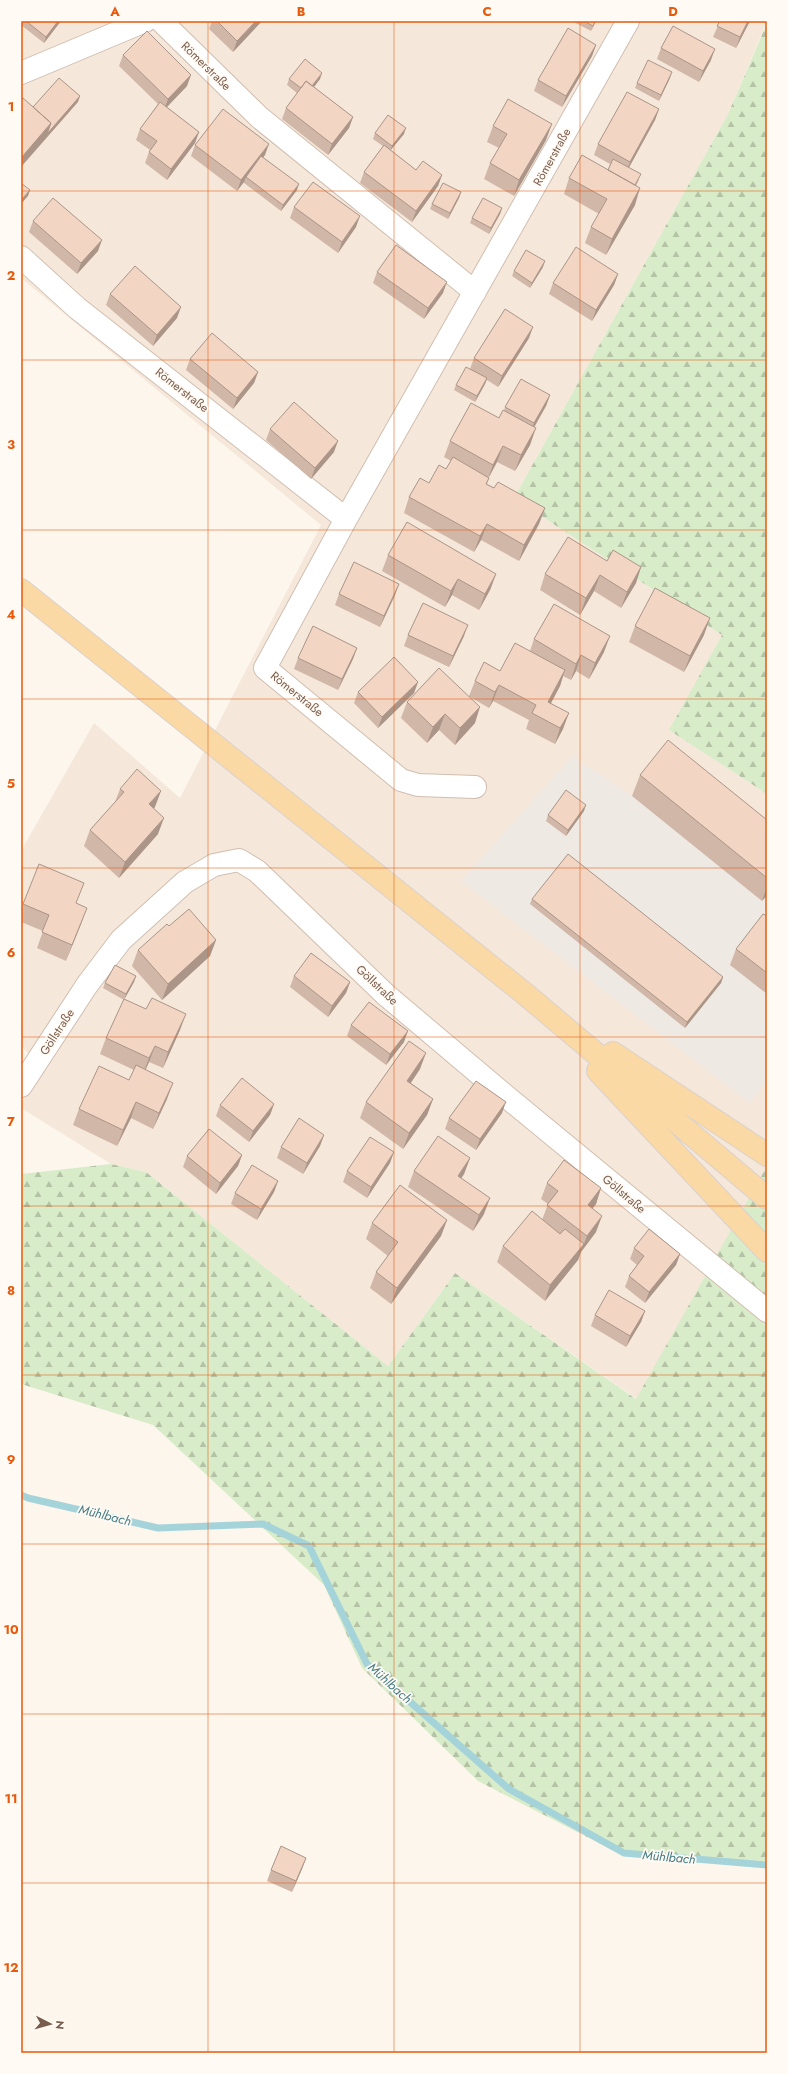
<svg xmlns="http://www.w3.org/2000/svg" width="788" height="2074" font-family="Jost,sans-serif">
	<defs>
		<pattern id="forest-firs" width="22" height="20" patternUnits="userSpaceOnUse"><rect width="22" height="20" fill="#d8ecc9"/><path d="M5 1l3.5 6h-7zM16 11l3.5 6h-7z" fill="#b4c2a5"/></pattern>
	</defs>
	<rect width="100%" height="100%" fill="#fdf6ec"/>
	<path fill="#f5e8da" d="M21,21H767L728,114L514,498L722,635L670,730L767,794V1166L637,1399L455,1273L388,1366L146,1172L111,1164L21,1108V1103L44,1069L21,1046V851L94,723L180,798L321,525L21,278Z"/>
	<path fill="#efe9e4" d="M572,756L632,796L661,760L767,846V911L761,919L767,924V1080L750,1103L461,881Z"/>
	<path fill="url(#forest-firs)" d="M767,23V794L669,730L722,635L514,498L728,114Z
		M111,1164L146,1172L388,1366L455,1273L636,1399L767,1166V1861L624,1856L478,1781L362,1668L324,1585L153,1425L21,1384V1174Z"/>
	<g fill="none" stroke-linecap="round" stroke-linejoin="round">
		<path stroke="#a5d3da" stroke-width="7" d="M21,1495L28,1498L158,1528L263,1524L309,1546L367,1664L509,1789L624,1853L767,1865"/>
		<g stroke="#d1beb0" stroke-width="24">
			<path id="minor" d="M161,21L259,117L475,292
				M21,73L145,21
				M21,257L77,308L346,519
				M475,787L418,785L401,780L265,668L346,519L628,21
				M21,1086L87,985L121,940L185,882L214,865L239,860L257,871L386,995L514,1103L767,1311"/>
		</g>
		<g stroke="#dad1cd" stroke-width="24">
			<path id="major" d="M21,590L524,993L767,1198
				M613,1053L767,1155
				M598,1071L767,1251"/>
		</g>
		<use href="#minor" stroke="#fff" stroke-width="22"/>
		<use href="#major" stroke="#fbd9a5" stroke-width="22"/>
	</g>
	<path fill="#d1b7a8" d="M21,21H61L44,43L21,25Z
		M212,21H262L233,52L209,29Z
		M572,21H596L591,31Z
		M720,21H750L736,48L713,37Z
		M596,45L592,56L562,107L534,91L538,80Z
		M661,48L711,60L699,82L657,59Z
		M123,55L187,86L167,107L199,132L195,143L167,180L145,163L149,152L150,150L136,140L140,129L158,104L119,66Z
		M670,78L659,101L635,88L637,83Z
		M289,79H320L314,87L353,117L349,128L328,155L282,119L286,108L297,93L287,85Z
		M659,109L655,120L629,167L639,180L636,186L635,205L606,255L585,243L591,227L599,214L564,194L569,178L608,170L610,164L594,155L598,144Z
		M493,126L546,140L514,196L484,179L490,163L499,148L487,142Z
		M375,133L404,134L390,150L416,170L442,175L438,186L412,222L360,183L364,172L383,146L373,139Z
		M195,145L265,155L263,157L297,190L281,211L244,183V182L237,191L191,156Z
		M461,192L459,198L448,219L430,209L432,204Z
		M294,207L356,227L338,253L290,218Z
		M502,208L500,214L489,234L470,223L472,218Z
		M33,221L98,251L77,274L29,232Z
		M543,267L530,288L512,276L514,271Z
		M377,272L443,293L424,319L373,283Z
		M618,274L614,285L592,321L549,294L553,283Z
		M110,294L177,318L153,346L106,305Z
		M529,338L498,387L487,380L485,384L475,402L454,390L456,385L470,369L474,358Z
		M190,359L258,372L254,383L233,409L186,370Z
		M550,395L546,406L534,428L530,445L515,471L497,462L488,477L489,478L487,484L494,488L545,508L539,524L519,561L481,540L474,552L404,513L409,497L429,483L446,469L451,461L444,457L450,441L499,418L504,411L505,407Z
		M270,429L334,452L311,479L266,440Z
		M388,555L496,574L490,590L479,610L452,595L445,607L382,571Z
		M607,561L641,567L636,583L621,608L594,591L580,615L540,590L545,574Z
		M399,584L395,595L380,627L335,605L339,594Z
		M635,626L704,635L684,672L629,642Z
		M408,635L464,636L449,667L404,646Z
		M534,639L604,652L589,679L576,671L571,680L563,676L560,686L551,703L563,729L555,744L526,729L529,720L493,701L489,708L470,697L475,723L455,745L439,730L427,743L401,718L407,702L469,696L475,681L500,671L530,651Z
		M357,648L353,659L338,690L294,669L298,658Z
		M418,682L414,693L378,728L354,703L358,692Z
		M640,775L767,820V895L762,901L632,796Z
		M120,789L155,807L154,808L158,834L119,878L84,846L90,830L115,802Z
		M584,811L566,836L546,821L548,815Z
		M532,899L723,977L721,983L685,1028L530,904Z
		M76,903L81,924L66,961L37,948L43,931L21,922V909L23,904Z
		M767,916V994L730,965L736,949Z
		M169,926L216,940L210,956L162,1000L132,966L138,950Z
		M136,976L134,982L124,999L180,1030L163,1068L149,1062L146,1070L167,1099L153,1129L131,1118L117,1146L73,1125L79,1109L129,1080L134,1070L100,1054L106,1038L124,1000L103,988L105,983Z
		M294,976L350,982L346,993L328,1017L290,987Z
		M351,1025L404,1042L386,1065L347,1036Z
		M420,1069L411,1083L433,1099L427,1115L403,1149L360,1118L366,1102Z
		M274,1104L270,1115L249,1142L216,1116L220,1105Z
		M502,1113L476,1150L445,1129L449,1118Z
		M324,1135L320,1146L303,1174L277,1158L281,1147Z
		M242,1155L238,1166L216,1194L183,1167L187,1156Z
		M470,1158L464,1174L461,1178L484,1214L473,1231L408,1187L414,1171Z
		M390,1163L367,1198L343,1182L347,1171Z
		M278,1181L274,1192L257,1220L231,1204L235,1193Z
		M547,1183L601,1188L596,1204L592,1208L596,1232L581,1252L578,1260L545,1301L497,1262L503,1246L542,1220L548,1204L541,1199Z
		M447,1220L441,1236L391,1304L370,1288L376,1272L388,1256L366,1239L372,1223Z
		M634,1248L680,1254L676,1265L645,1303L625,1287L629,1276L637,1265L630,1259Z
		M645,1311L641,1322L626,1347L591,1326L595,1315Z
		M306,1858L302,1869L292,1892L267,1881L271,1870Z"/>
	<path fill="#aa9588" d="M58,21H61L44,43L46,37Z
		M256,21H262L233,52L237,41Z
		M595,21H596L591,31Z
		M748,21H750L736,48L740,37Z
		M596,45L592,56L562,107L566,96Z
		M715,49L711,60L699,82L703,71Z
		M672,72L670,78L659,101L661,95Z
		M322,73L320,79L307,96L309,90Z
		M191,75L187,86L164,110L168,99Z
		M80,96L78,102L21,167V158L51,123Z
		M659,109L655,120L626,173L630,162Z
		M353,117L349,128L328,155L332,144Z
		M552,124L546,140L514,196L519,180Z
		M406,128L404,134L390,151L392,146Z
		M199,132L195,143L167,180L171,169Z
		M269,144L265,155L247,178L246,177L244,182L237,191L241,180Z
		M442,175L438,186L412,222L416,211Z
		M299,184L297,190L281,211L283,205Z
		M640,188L635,205L606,255L612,239Z
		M30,190L28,196L21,204V200Z
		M461,192L459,198L448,219L450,213Z
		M502,208L500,214L489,234L491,228Z
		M360,216L356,227L338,253L342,242Z
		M102,240L98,251L77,274L81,263Z
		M545,261L543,267L530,288L532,283Z
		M618,274L614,285L592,321L596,310Z
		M447,282L443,293L424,319L428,308Z
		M181,307L177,318L153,346L157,335Z
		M533,327L529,338L498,387L502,376Z
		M258,372L254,383L233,409L237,398Z
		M487,378L485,384L475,402L477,396Z
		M550,395L546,406L530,434L534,423Z
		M536,428L530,445L515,471L521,455Z
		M338,441L334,452L311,479L315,468Z
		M503,446L497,462L487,481L493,465Z
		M545,508L539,524L519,561L524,545Z
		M487,524L481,540L474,552L480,536Z
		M641,567L636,583L621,608L627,592Z
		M496,574L490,590L479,610L485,594Z
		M600,575L594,591L580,615L586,598Z
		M458,579L452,595L445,607L451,591Z
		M399,584L395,595L380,627L384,616Z
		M710,618L704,635L684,672L690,656Z
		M468,625L464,636L449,667L453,656Z
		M610,636L604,652L589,679L595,663Z
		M357,648L353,659L338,690L342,679Z
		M581,655L576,671L571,680L576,664Z
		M565,670L560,686L543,718L548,702Z
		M418,682L414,693L378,728L382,717Z
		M499,685L493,701L489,708L495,692Z
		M480,707L475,723L455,745L460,728Z
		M569,713L563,729L555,744L560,728Z
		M445,714L439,730L427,743L433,727Z
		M161,791L155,807L143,820L149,804Z
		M586,805L584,811L566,836L568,830Z
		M164,818L158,834L119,878L125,862Z
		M767,887V895L762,901Z
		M87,908L81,924L66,961L72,945Z
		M216,940L210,956L162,1000L168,984Z
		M136,976L134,982L124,1000L126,994Z
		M723,977L721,983L685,1028L687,1022Z
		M350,982L346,993L328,1017L332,1006Z
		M186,1014L180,1030L163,1068L168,1052Z
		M408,1031L404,1042L386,1065L390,1054Z
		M155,1046L149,1062L143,1074L149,1058Z
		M426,1053L420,1069L401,1097L407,1081Z
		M173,1083L167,1099L153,1129L159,1113Z
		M433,1099L427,1115L403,1149L409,1133Z
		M136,1102L131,1118L117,1146L123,1130Z
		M506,1102L502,1113L476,1150L480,1139Z
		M274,1104L270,1115L249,1142L253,1131Z
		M324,1135L320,1146L303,1174L307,1163Z
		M394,1152L390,1163L367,1198L371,1187Z
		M242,1155L238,1166L216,1194L220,1183Z
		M470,1158L464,1174L452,1192L458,1176Z
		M278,1181L274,1192L257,1220L261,1209Z
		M601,1188L596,1204L583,1221L588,1205Z
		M490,1198L484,1214L473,1231L479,1215Z
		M602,1216L596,1232L581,1252L578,1260L545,1301L550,1285L584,1244L587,1236Z
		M447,1220L441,1236L391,1304L397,1288Z
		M680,1254L676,1265L645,1303L649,1292Z
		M645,1311L641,1322L626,1347L630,1336Z
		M306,1858L302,1869L292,1892L296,1881Z"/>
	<path fill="#f3d5c3" stroke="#aa9588" d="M26,21H58L46,37Z
		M217,21H256L237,41Z
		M584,21H595L593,26Z
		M720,21H748L740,37L717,26Z
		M673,26L715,49L703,71L661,48Z
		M568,28L596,45L566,96L538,80Z
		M147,31L191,75L168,99L123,55Z
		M305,59L322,73L312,86L306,81L301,88L289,79Z
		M648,60L672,72L661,95L637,83Z
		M59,78L80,96L47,134L51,123L33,107Z
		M306,81L353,117L332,144L286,108Z
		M627,92L659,109L630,162L598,144Z
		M23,98L51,123L21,158V100Z
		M508,99L552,124L519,180L490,163L507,134L493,126Z
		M160,102L199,132L171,169L149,152L157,141L140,129Z
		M223,109L269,144L241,180L195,145Z
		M388,115L406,128L392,146L375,133Z
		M384,145L416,170L423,161L442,175L416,211L364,172Z
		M582,155L640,188L612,239L591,227L607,199L569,178Z
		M261,156L299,184L283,205L246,177Z
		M613,159L641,174L635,185L608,170Z
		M313,182L360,216L342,242L294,207Z
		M21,183L30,190L21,200Z
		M443,183L461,192L450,213L432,204Z
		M53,198L102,240L81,263L33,221Z
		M483,198L502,208L491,228L472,218Z
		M396,245L447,282L428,308L377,272Z
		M576,247L618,274L596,310L553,283Z
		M526,250L545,261L532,283L514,271Z
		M135,266L181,307L157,335L110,294Z
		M505,309L533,327L502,376L474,358Z
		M212,333L258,372L237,398L190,359Z
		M466,367L487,378L477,396L456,385Z
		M521,379L550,395L534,423L505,407Z
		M294,402L338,441L315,468L270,429Z
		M471,403L499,418L503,410L536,428L521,455L503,446L493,465L450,441Z
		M453,457L489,478L486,484L494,488L498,482L545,508L524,545L487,524L480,536L409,497L420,478L429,483L439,465L446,469Z
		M407,522L496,574L485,594L458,579L451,591L388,555Z
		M568,537L607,561L613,550L641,567L627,592L600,575L586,598L545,574Z
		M354,562L399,584L384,616L339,594Z
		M655,588L710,618L690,656L635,626Z
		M423,603L468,625L453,656L408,635Z
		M554,604L610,636L595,663L581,655L576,664L534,639Z
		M313,626L357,648L342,679L298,658Z
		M515,643L565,670L548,702L569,713L560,728L532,713L536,705L499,685L495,692L475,681L484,662L500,671Z
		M394,657L418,682L382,717L358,692Z
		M439,668L480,707L460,728L445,714L433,727L407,702Z
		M668,740L767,820V878L640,775Z
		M137,769L161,791L149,804L164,818L125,862L90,830L124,792L120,789Z
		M566,790L586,805L568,830L548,815Z
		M568,854L723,977L687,1022L532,899Z
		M39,864L84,883L76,903L87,908L72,945L42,932L49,915L23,904Z
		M189,909L216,940L168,984L138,950L167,924L169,926Z
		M763,914L767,916V973L736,949Z
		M311,953L350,982L332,1006L294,976Z
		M115,965L136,976L126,994L105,983Z
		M152,998L186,1014L168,1052L155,1046L149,1058L106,1038L124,999L146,1009Z
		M369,1002L408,1031L390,1054L351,1025Z
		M409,1041L426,1053L407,1081L433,1099L409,1133L366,1102Z
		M136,1065L173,1083L159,1113L136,1102L123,1130L79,1109L99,1066L129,1080Z
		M242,1078L274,1104L253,1131L220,1105Z
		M476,1081L506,1102L480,1139L449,1118Z
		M299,1118L324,1135L307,1163L281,1147Z
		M209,1129L242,1155L220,1183L187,1156Z
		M438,1136L470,1158L458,1176L490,1198L479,1215L414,1171Z
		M370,1137L394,1152L371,1187L347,1171Z
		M564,1160L601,1188L588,1205L602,1216L587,1236L547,1205L558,1191L547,1183Z
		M252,1165L278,1181L261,1209L235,1193Z
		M400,1185L447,1220L397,1288L376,1272L398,1242L372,1223Z
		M532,1211L560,1234L565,1229L584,1244L550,1285L503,1246Z
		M649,1229L680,1254L649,1292L629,1276L644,1256L634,1248Z
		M609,1290L645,1311L630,1336L595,1315Z
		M281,1846L306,1858L296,1881L271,1870Z"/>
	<path fill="none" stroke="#e8590c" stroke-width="1" stroke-opacity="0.55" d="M208,21V2053M394,21V2053M580,21V2053M21,191H767M21,360H767M21,530H767M21,699H767M21,868H767M21,1037H767M21,1206H767M21,1375H767M21,1544H767M21,1714H767M21,1883H767"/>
	<g text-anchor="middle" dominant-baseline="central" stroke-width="3.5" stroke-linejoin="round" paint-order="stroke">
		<g font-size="12" fill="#7a5c4d" stroke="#fffaf3">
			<text transform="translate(206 66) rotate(44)">Römerstraße</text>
			<text transform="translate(552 157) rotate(-61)">Römerstraße</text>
			<text transform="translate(182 390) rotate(38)">Römerstraße</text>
			<text transform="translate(297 694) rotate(39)">Römerstraße</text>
			<text transform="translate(377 985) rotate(43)">Göllstraße</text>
			<text transform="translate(57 1032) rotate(-57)">Göllstraße</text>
			<text transform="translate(624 1194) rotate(40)">Göllstraße</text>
		</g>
		<g font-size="13" font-style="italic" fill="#437c86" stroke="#fffaf3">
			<text transform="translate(105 1515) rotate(14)">Mühlbach</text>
			<text transform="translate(390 1683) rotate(42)">Mühlbach</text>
			<text transform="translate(669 1857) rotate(5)">Mühlbach</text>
		</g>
	</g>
	<rect width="788" height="2074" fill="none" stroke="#fffaf3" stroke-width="44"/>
	<g transform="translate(50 2024) rotate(96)" stroke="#fffaf3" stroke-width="3" paint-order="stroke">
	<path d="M0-3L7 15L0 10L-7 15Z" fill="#7a5c4d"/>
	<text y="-6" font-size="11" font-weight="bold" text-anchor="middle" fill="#7a5c4d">N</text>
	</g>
	<rect x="22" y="22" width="744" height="2030" fill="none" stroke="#e8590c" stroke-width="1.5"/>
	<g font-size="13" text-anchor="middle" font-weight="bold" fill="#e8590c">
		<text x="115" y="16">A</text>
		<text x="301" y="16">B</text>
		<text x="487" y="16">C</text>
		<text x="673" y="16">D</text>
		<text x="11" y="111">1</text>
		<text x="11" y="280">2</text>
		<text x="11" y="449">3</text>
		<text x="11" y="619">4</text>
		<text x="11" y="788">5</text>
		<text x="11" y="957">6</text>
		<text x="11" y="1126">7</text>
		<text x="11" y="1295">8</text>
		<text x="11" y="1464">9</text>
		<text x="11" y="1634">10</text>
		<text x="11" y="1803">11</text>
		<text x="11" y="1972">12</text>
	</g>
</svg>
